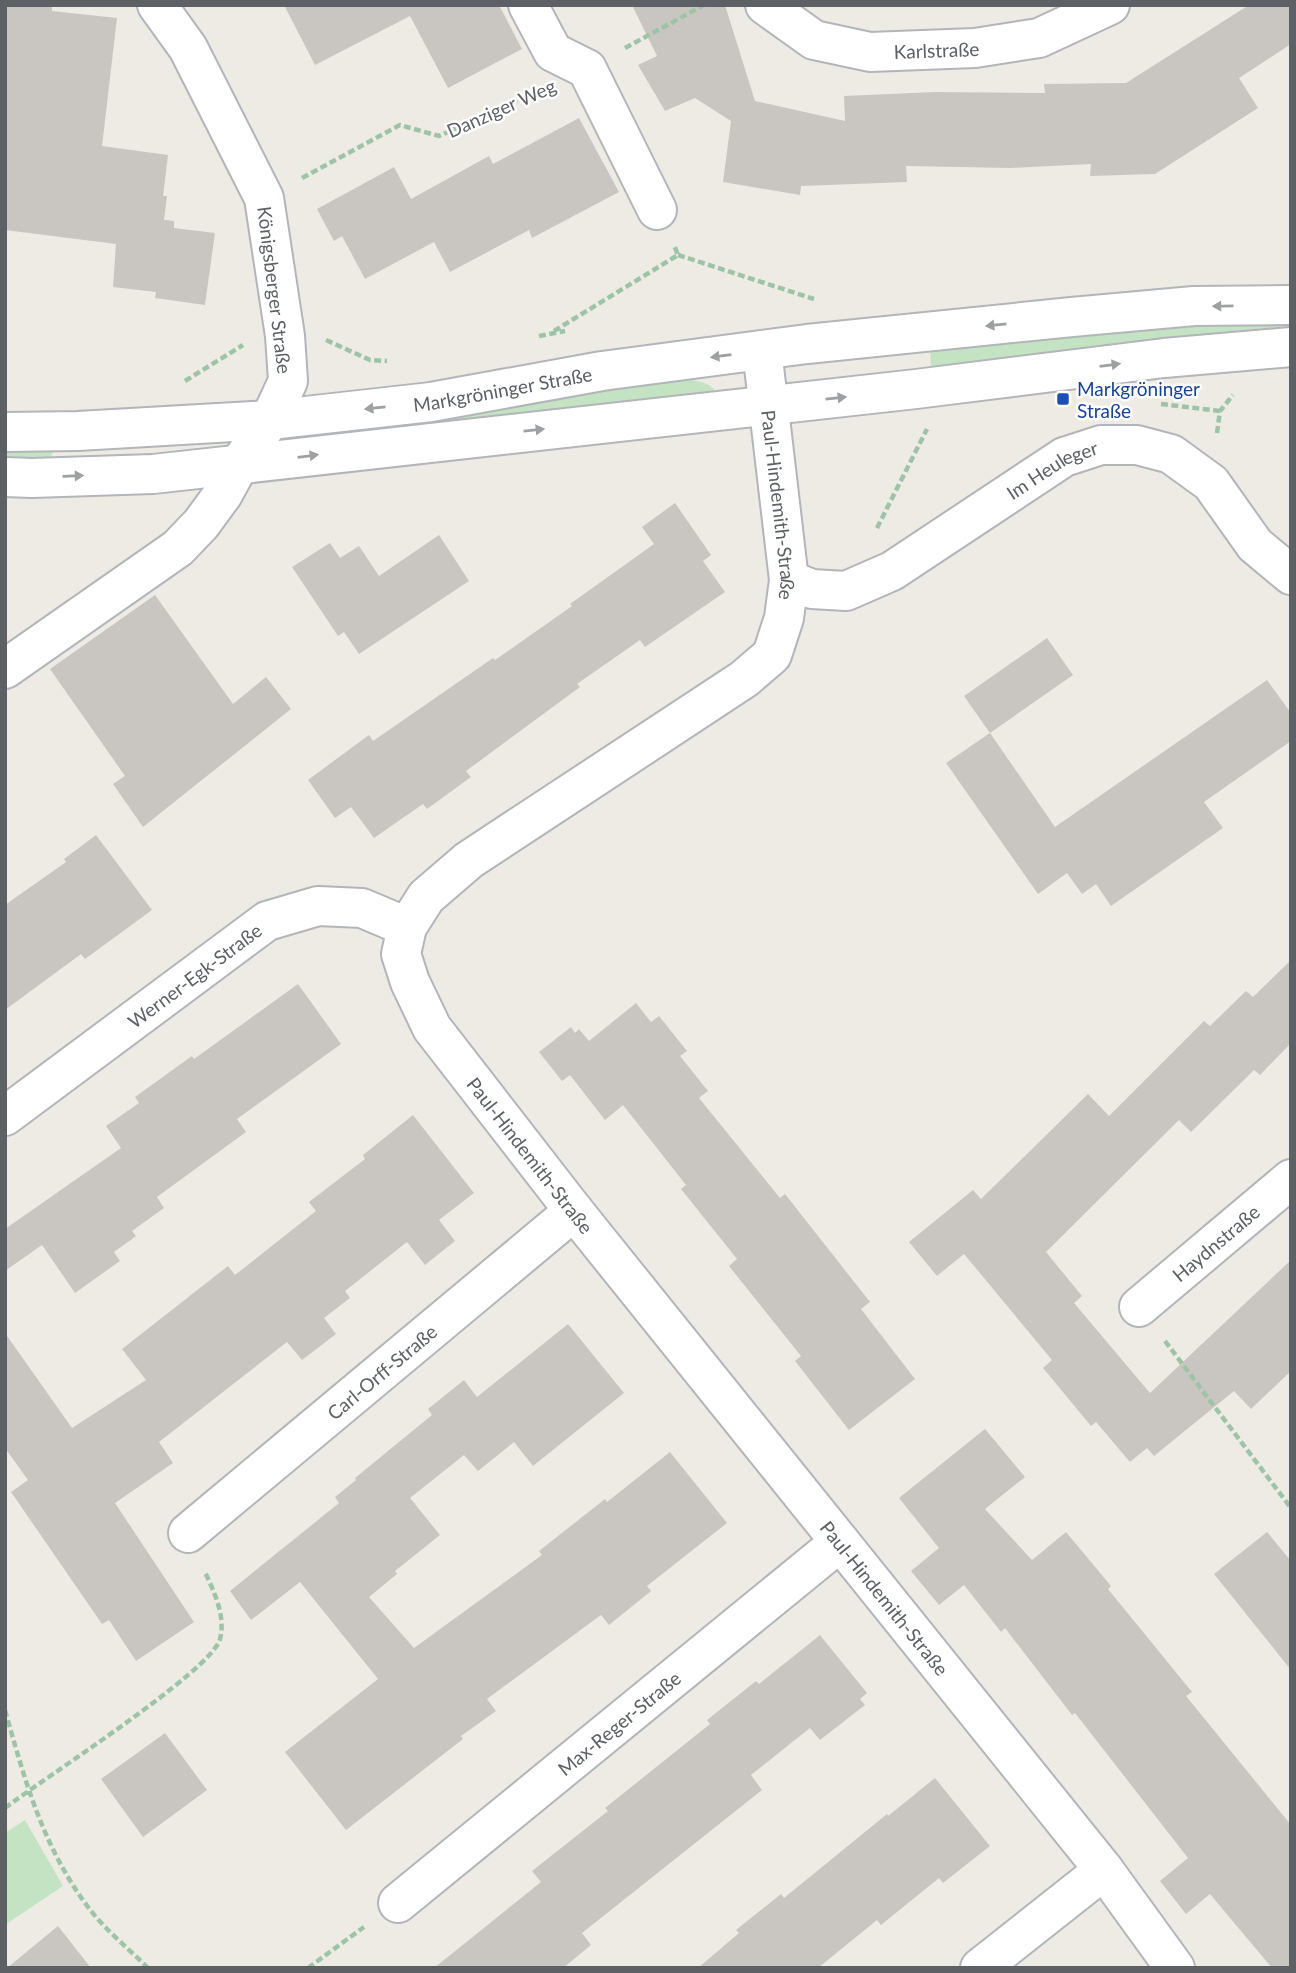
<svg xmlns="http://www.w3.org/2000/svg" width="1296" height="1973" font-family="Lato,sans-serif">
	<rect width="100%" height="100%" fill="#eeebe5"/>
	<path fill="#c4e3c3" d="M1291,318V334L1116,347L931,368L930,344Z
		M664,380C680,380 702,377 714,389V393L415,427L412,423V420Z
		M5,446L50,447L53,452L50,459L5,463Z
		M25,1820L63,1886L5,1925V1833Z"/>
	<path fill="#c9c6c2" d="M5,5H52V11L117,18L102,146L168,155L163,196H167L164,220L174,221V228L215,233L205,305L155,298L156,292L113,287L116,244L5,230Z
		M284,5H499L522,49L448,88L410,16L315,65Z
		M632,5H725L755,101L845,121L844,96L935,92L1045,93L1044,84L1126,83L1249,5H1291V44L1239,78L1258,108L1155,174L1090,176L1091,164L1010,168L906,166L907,182L801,186L800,195L723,182L731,121L695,98L665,111L638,65L657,56Z
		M579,118L619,192L532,238L529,230L450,272L434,242L365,279L342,236L334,241L317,209L394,167L411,199L489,156L493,164Z
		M675,503L711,555L703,561L725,592L645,647L640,640L577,684L580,687L466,771L471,777L427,809L423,804L374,838L351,807L335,818L308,780L369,735L373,741L493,658L495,660L572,606L570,604L654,544L642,527Z
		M439,535L469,581L359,654L344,632L338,636L292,567L330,543L340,558L359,546L379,576Z
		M155,595L233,704L266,677L291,709L143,827L113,784L125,776L50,669Z
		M1047,638L1073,675L990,733L964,696Z
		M1267,680L1291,713V741L1204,802L1223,828L1111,906L1096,884L1082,894L1067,873L1038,894L946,763L990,733L1055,827Z
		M96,835L152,910L85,959L81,954L5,1010V905L66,862L64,859Z
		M1291,960V1043L1260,1075L1254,1070L1191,1132L1179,1120L1046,1252L1082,1296L1074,1303L1150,1393L1291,1260V1371L1251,1409L1234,1391L1154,1456L1147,1448L1130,1462L1096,1422L1091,1426L1043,1368L1052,1360L964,1254L937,1276L909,1242L973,1190L981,1199L1088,1094L1109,1116L1204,1021L1210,1026L1246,991L1253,997Z
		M298,984L341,1044L237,1119L246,1132L157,1197L164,1208L132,1231L136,1236L114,1252L120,1261L75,1293L42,1245L5,1271V1229L121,1148L106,1126L139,1103L135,1097L192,1056L194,1059Z
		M636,1003L651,1022L659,1016L687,1051L680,1056L708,1091L699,1098L780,1198L785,1194L870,1302L861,1309L915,1379L849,1430L795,1361L801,1356L729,1266L737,1259L681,1189L686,1185L623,1105L605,1120L570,1075L562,1081L539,1052L571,1027L575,1033L579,1029L589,1041Z
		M413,1115L474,1193L439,1220L455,1241L425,1265L407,1242L345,1291L350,1298L324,1318L336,1334L302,1360L287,1342L159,1442L173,1463L115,1503L194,1622L136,1661L109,1620L102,1624L11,1492L28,1480L5,1448V1333L72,1428L146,1380L122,1349L228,1266L235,1275L316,1211L309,1202L365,1159L363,1155Z
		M568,1324L624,1393L533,1466L514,1442L478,1471L464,1455L410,1498L440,1535L395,1571L397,1574L369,1597L414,1648L542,1555L539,1551L605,1499L607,1502L670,1452L727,1523L647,1586L651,1591L609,1625L601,1615L487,1699L496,1711L461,1736L463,1739L346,1830L285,1752L378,1679L300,1582L251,1620L230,1591L339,1503L335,1497L356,1480L355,1478L432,1415L428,1409L464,1380L477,1397Z
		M985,1429L1025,1477L985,1509L1032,1560L1066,1532L1111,1586L1108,1589L1192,1692L1186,1696L1291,1825V1968H1272L1210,1894L1186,1914L1160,1881L1188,1858L1075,1713L1072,1715L1005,1628L1001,1632L964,1585L939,1605L911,1571L939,1548L899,1498Z
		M1267,1532L1291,1561V1670L1214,1574Z
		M820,1635L867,1693L860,1699L865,1705L820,1740L810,1728L751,1775L762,1790L582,1933L591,1945L563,1968H434L541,1882L532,1871L608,1811L605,1808L710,1724L707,1720L756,1681L759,1684Z
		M165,1733L207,1790L143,1837L101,1779Z
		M935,1778L990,1846L943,1883L939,1878L881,1925L877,1920L818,1968H698L739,1933L736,1930L781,1894L784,1898L887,1814L888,1816Z
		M58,1926L91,1968H7Z"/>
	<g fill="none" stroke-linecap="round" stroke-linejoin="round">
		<g stroke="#b2b5b9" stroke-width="42">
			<g id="minor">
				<path d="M528,5L553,52L587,69L657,210"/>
				<path id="s1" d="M765,5L814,40L870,52L975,48L1039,38L1110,5"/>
				<path id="s2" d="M762,350L789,580L784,618L772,655L744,679L469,860L426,897L407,927L401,954L410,982L432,1028L574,1211L1104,1870L1175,1968"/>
				<path id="s3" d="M789,580L812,589L846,591L892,571L1064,457L1101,445H1137L1171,454L1211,483L1255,545L1291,575"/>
				<path d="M5,669L178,548L201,524L223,494L240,463L270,420L288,381L285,336L264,198L188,48L157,5"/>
				<path id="s4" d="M5,1116L267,921L318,906L362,908L407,927"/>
				<path id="s5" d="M1139,1307L1291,1179"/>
				<path id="s6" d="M188,1533L574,1211"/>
				<path id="s7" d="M398,1903L840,1542"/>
				<path d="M980,1968L1104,1870"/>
			</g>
		</g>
		<g stroke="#b2b5b9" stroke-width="42">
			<g id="tertiary">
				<path id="s8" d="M5,432L78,431L270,420L431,402L602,371L807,344L1072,317L1194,306L1291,305"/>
				<path d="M5,477L32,478L153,474L916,389L1164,358L1291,347"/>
			</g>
		</g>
		<path stroke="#9dc4a7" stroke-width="4.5" stroke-dasharray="7 3.5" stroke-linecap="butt" d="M625,48L704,5
			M302,178L400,125L439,136L535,92
			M678,255L814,299
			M554,331L678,255L674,245
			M539,336L565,331
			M326,340L370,360L387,361
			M185,381L243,345
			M1161,404L1220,411
			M1217,433L1220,411L1233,395
			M877,528L927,429
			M1165,1341L1291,1508
			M5,1710C25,1781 43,1847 88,1907C104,1929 128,1948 148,1968
			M5,1808C41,1780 212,1671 220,1639C226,1616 214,1592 205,1572
			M308,1968L364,1927"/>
		<use href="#minor" stroke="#fff" stroke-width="38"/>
		<use href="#tertiary" stroke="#fff" stroke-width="38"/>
	</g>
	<defs><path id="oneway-solid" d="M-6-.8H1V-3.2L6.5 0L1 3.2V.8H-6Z" transform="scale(1.75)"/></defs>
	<g fill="#9ea0a2">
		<use href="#oneway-solid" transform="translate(1223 306) rotate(179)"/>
		<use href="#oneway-solid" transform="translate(996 325) rotate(174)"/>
		<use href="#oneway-solid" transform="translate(721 356) rotate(173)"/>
		<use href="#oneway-solid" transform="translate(1110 365) rotate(-7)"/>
		<use href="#oneway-solid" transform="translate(836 398) rotate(-6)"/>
		<use href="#oneway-solid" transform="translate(375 408) rotate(174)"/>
		<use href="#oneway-solid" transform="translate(534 430) rotate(-6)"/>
		<use href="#oneway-solid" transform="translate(308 456) rotate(-7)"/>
		<use href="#oneway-solid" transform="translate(73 476) rotate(-2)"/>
	</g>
	<rect fill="#1a4fb4" stroke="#fff" stroke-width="2.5" x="1056" y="392" width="14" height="14" rx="3.5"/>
	<g text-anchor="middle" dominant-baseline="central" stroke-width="5" stroke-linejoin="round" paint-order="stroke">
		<g font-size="19" fill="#5d6064" stroke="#fff">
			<text stroke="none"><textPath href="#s1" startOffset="184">Karlstraße</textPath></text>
			<text transform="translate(501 108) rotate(-24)">Danziger Weg</text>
			<text transform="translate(275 290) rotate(83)">Königsberger Straße</text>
			<text stroke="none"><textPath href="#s8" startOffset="500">Markgröninger Straße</textPath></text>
			<text stroke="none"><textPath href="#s3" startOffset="299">Im Heuleger</textPath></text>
			<text stroke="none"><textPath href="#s2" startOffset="156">Paul-Hindemith-Straße</textPath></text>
			<text stroke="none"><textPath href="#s4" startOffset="236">Werner-Egk-Straße</textPath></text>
			<text stroke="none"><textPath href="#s2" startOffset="1036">Paul-Hindemith-Straße</textPath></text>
			<text stroke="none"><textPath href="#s5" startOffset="100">Haydnstraße</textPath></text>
			<text stroke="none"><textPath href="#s6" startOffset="252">Carl-Orff-Straße</textPath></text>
			<text stroke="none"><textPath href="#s2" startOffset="1603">Paul-Hindemith-Straße</textPath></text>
			<text stroke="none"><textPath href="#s7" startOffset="285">Max-Reger-Straße</textPath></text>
		</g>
		<g font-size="19" fill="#164399" stroke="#fff" text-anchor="start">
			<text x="1077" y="388">Markgröninger<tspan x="1077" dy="22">Straße</tspan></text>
		</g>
	</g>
	<rect width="1296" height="1973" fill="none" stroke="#5d6064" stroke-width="14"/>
</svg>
